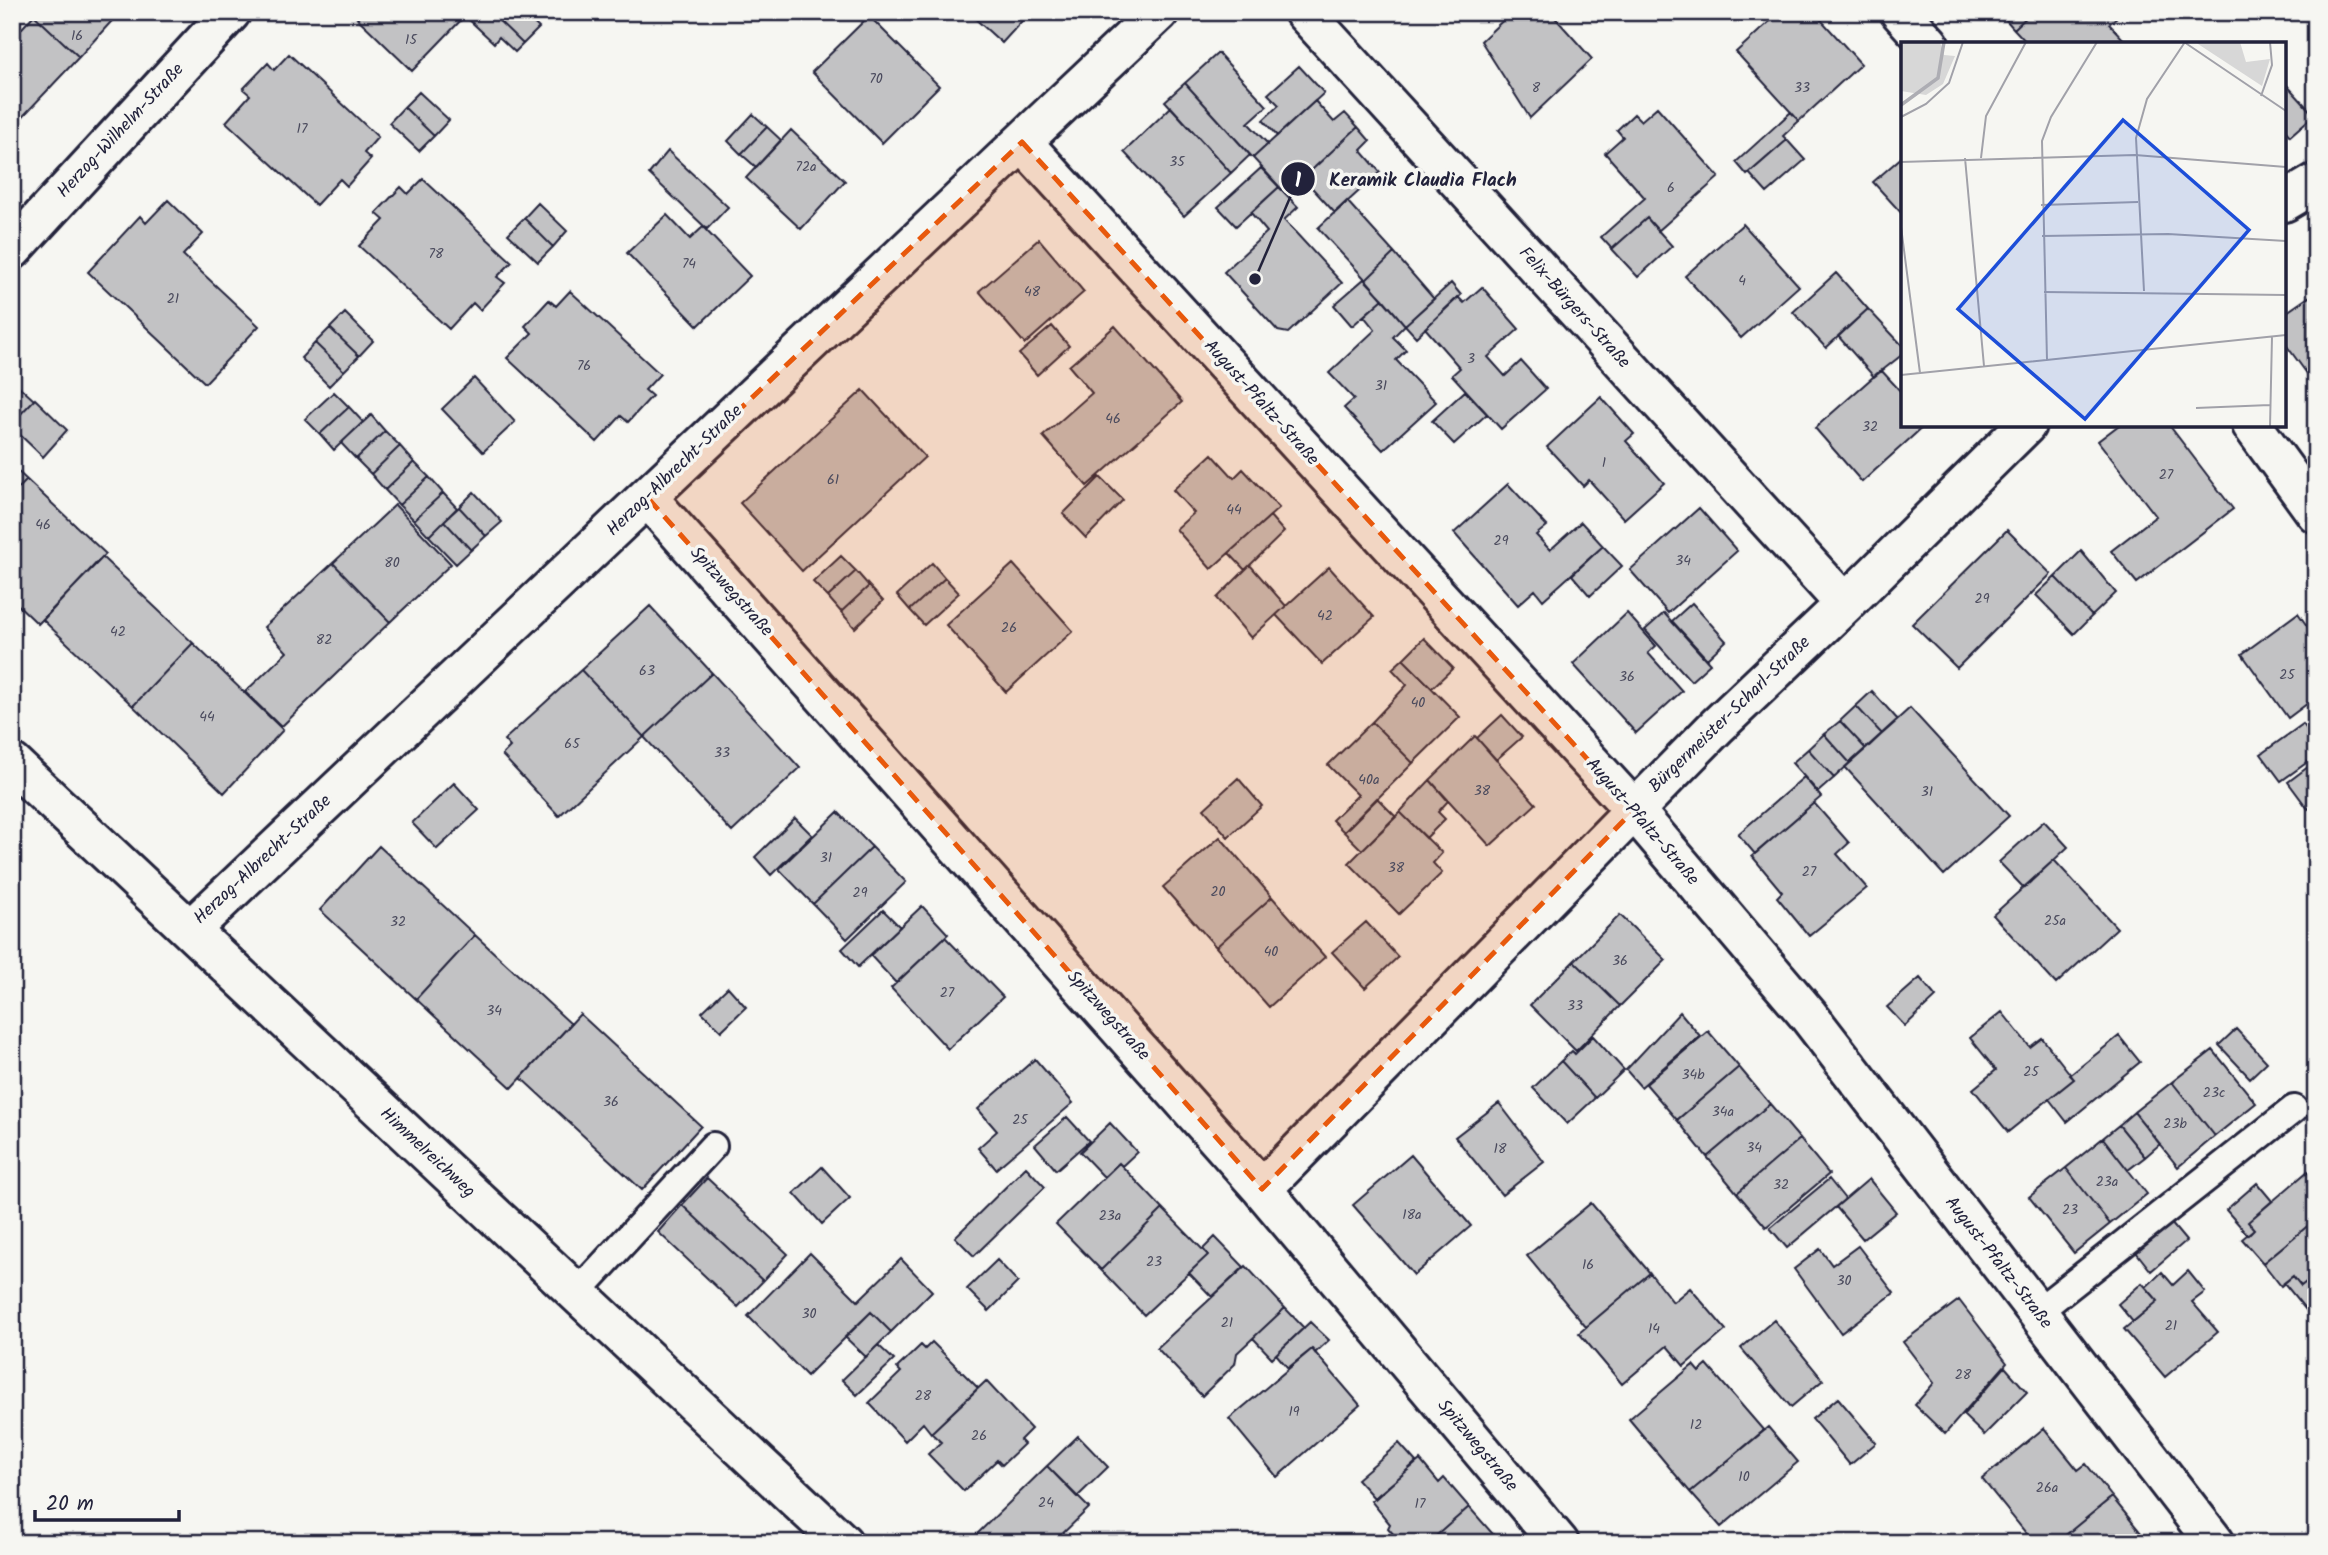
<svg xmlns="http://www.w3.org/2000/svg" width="2328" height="1555" font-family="Kalam,sans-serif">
	<rect width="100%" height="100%" fill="#f6f6f2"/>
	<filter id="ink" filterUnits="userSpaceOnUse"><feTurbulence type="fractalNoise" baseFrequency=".0143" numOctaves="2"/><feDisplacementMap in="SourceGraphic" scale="14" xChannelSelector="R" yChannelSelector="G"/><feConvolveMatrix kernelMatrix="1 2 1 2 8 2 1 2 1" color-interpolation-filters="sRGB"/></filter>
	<g filter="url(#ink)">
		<path fill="#c2c2c4" stroke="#22223b" stroke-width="2" d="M37,12H120L79,57L34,15Z
			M351,12H490L523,44L515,52L499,37L494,43L465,16L412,71Z
			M490,12H522L539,28L523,44Z
			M875,12H892L884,20Z
			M974,12H1030L1002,43L971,15Z
			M1512,12H1550L1592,59L1530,118L1481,41Z
			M1780,12H1814L1861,64L1799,121L1736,52Z
			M1999,12H2032L2014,29Z
			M2032,12H2114L2118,16L2109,24L2128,44H2028L2014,29Z
			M34,15L79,57L12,128V39Z
			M869,16L939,86L882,143L812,72Z
			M1218,53L1267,106L1248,123L1268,144L1253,158L1185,83Z
			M289,54L378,137L364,153L371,159L347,186L340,179L316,205L226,122L250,95L243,89L268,63L274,70Z
			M1299,66L1324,93L1277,136L1263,120L1279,105L1268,94Z
			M2284,82L2314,115L2290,136L2284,129Z
			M1185,83L1250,155L1231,173L1165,101Z
			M419,92L449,120L434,136L404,107Z
			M1315,101L1334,122L1345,113L1358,127L1286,194L1253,158Z
			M404,107L434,136L419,151L389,123Z
			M1171,107L1231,173L1184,216L1124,152Z
			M1657,107L1719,177L1658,231L1647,218L1612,249L1601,237L1645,198L1605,153L1623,137L1617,130L1634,114L1641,121Z
			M1791,112L1799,121L1783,136L1787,140L1747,175L1736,162Z
			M753,114L767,127L741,154L728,141Z
			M767,127L781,140L756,167L741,154Z
			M1358,127L1370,141L1361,150L1380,172L1335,213L1303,178Z
			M791,130L845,181L801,229L746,178Z
			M791,130L845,181L801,229L746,178Z
			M1787,140L1805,160L1767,193L1749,173Z
			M668,151L728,207L707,229L649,174Z
			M1903,156V215L1873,182Z
			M1261,168L1279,187L1236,226L1218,207Z
			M423,179L512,262L497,277L505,283L480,310L473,303L449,329L359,246L384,220L376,213L401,187L408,194Z
			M1279,187L1298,207L1284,220L1342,283L1288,333L1278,331L1224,272L1267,232L1251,213Z
			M168,200L203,234L183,255L259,326L205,383L88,272L140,216L146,223Z
			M1347,201L1394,253L1366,280L1318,228Z
			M538,203L567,231L553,247L524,218Z
			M667,215L690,239L703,227L750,276L698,326L627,253Z
			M524,218L553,247L538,262L508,234Z
			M1647,218L1672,246L1638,277L1612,249Z
			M1743,224L1799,286L1741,338L1685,276Z
			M1039,239L1084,292L1025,344L979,291Z
			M1394,253L1434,299L1405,325L1366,280Z
			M1836,273L1868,309L1826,348L1793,312Z
			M1364,279L1383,299L1352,326L1334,305Z
			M1451,283L1461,295L1416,337L1405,325Z
			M1482,287L1519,329L1488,357L1505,376L1521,361L1546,389L1501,429L1452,375L1460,368L1425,328L1458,297L1464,303Z
			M570,291L660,374L645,390L652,396L628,422L621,416L597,442L507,358L532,333L525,326L549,300L556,306Z
			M2316,292V386L2284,342V314Z
			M1383,299L1405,325L1393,337L1406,350L1396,360L1436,402L1383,450L1344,408L1354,399L1329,373L1375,330L1364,316Z
			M1868,309L1903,346V354L1874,377L1838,336Z
			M345,313L373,341L359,356L330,328Z
			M1052,326L1069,346L1037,375L1019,354Z
			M1115,326L1182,402L1087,486L1043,436L1092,393L1069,366Z
			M330,328L359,356L344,371L315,343Z
			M315,343L344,371L329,386L301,358Z
			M1881,370L1903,394V425H1925L1862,482L1815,428Z
			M474,378L515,422L483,452L442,409Z
			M12,380L34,400L12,423Z
			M863,390L925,457L802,571L740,503Z
			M1465,391L1487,414L1454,444L1432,421Z
			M334,392L349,407L320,434L305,419Z
			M1601,397L1634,434L1626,441L1664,483L1624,519L1589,480L1583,486L1547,447Z
			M35,399L67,430L43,457L12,427V423Z
			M349,407L363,422L334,450L320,434Z
			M371,415L385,431L356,459L341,443Z
			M2119,425H2169L2233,509L2137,583L2111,551L2156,516L2098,441Z
			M385,431L400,446L371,474L356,459Z
			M400,446L414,462L385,490L371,474Z
			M1212,454L1234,478L1243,469L1279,508L1211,569L1176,529L1194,513L1173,490Z
			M414,462L429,477L399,505L385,490Z
			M12,466L27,480L12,495Z
			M429,477L443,493L414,520L399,505Z
			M1100,477L1123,500L1086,538L1063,514Z
			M27,480L106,554L38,624L12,599V495Z
			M1508,484L1547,526L1536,535L1550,550L1581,522L1603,546L1543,600L1535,590L1518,605L1454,533Z
			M474,492L502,522L486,536L459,507Z
			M443,493L457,508L429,536L414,520Z
			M395,505L451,564L390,622L333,563Z
			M459,507L486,536L471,550L444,521Z
			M1699,508L1737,551L1668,613L1630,570Z
			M1270,516L1284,532L1245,570L1229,553Z
			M444,521L471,550L456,564L429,536Z
			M2007,530L2051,574L1957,668L1912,624Z
			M1603,546L1622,566L1590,596L1572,575Z
			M2081,551L2116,593L2092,616L2055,577Z
			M841,556L856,571L828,597L813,582Z
			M102,557L193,643L133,706L43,620Z
			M333,563L390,622L281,727L245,692L287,652L264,627Z
			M932,563L945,578L910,610L897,595Z
			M1013,564L1073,631L1006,692L946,625Z
			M1250,565L1286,606L1251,638L1217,598Z
			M1329,567L1374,617L1322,664L1276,615Z
			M856,571L869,586L841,612L828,597Z
			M2055,577L2092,616L2074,634L2036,595Z
			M945,578L959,593L924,625L910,610Z
			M869,586L883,601L855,628L841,612Z
			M1692,603L1726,641L1707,659L1672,621Z
			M650,606L712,673L644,737L581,670Z
			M1627,613L1656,646L1648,653L1682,691L1636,733L1573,664Z
			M1664,613L1710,664L1691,681L1645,630Z
			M2298,613L2316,639V697L2288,718L2242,654Z
			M1424,638L1453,668L1432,688L1403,659Z
			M193,643L283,730L224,793L133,706Z
			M1403,659L1460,717L1413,763L1372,722L1407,685L1392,669Z
			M581,670L644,737L559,816L502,755L510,747L504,740Z
			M712,673L800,768L732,832L644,737Z
			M1872,691L1898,720L1882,734L1856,706Z
			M1856,706L1882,734L1866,749L1840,721Z
			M1910,708L2009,816L1944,875L1845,767Z
			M1502,715L1522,737L1496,760L1477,738Z
			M1840,721L1866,749L1850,763L1824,734Z
			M1372,722L1413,763L1344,832L1332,820L1358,795L1328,765Z
			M2303,724L2316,742V756L2281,781L2261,754Z
			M1824,734L1850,763L1834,778L1808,749Z
			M1475,736L1536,804L1490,846L1430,780Z
			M1808,749L1834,778L1818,792L1792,763Z
			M2316,761V803L2308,809L2288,782Z
			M1804,777L1821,797L1755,854L1738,834Z
			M1238,778L1262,806L1228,837L1204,809Z
			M1430,780L1448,801L1438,812L1445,819L1426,838L1400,812Z
			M454,783L479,810L437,849L412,823Z
			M1377,798L1396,817L1362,850L1344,832Z
			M1814,803L1849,843L1837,854L1867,888L1809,936L1777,897L1782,892L1752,856Z
			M838,812L872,847L813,904L779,869Z
			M1400,812L1442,853L1433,863L1442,873L1399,914L1349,863Z
			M795,818L812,835L771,875L755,857Z
			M2044,821L2068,847L2024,888L1999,862Z
			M1220,837L1272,897L1216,947L1163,887Z
			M379,846L475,935L416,999L320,910Z
			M872,847L906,882L847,939L813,904Z
			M2054,860L2117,928L2056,984L1993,915Z
			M1272,897L1325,957L1269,1007L1216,947Z
			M922,906L948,934L896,983L870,955Z
			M883,910L900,927L858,967L842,949Z
			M1620,915L1666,960L1620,1006L1574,961Z
			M1366,922L1398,957L1365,988L1332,952Z
			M475,935L571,1024L512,1088L416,999Z
			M945,937L1003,997L948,1049L891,988Z
			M1574,961L1620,1006L1576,1051L1530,1005Z
			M1920,978L1936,997L1905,1026L1887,1007Z
			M728,987L746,1007L721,1031L702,1012Z
			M1680,1012L1700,1036L1641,1087L1626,1070Z
			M2002,1012L2030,1047L2042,1038L2074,1079L2008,1132L1973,1089L1996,1070L1970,1038Z
			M580,1014L701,1126L642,1190L521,1078Z
			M2236,1029L2267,1062L2250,1078L2219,1045Z
			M1708,1031L1739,1067L1677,1120L1646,1084Z
			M1593,1036L1624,1070L1595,1098L1561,1061L1572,1051L1575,1054Z
			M2119,1036L2140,1062L2067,1122L2049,1099L2074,1079L2070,1075Z
			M2213,1050L2256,1103L2215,1136L2172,1082Z
			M1035,1059L1073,1103L996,1169L978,1148L997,1131L978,1109Z
			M1561,1061L1595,1098L1567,1124L1533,1088Z
			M1739,1067L1770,1104L1707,1157L1677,1120Z
			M2172,1082L2215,1136L2178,1167L2134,1112Z
			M1499,1103L1544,1162L1502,1195L1455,1137Z
			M1770,1104L1800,1139L1737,1193L1707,1157Z
			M2134,1112L2160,1144L2145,1157L2119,1125Z
			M1067,1117L1089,1141L1056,1170L1035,1145Z
			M1110,1123L1137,1152L1122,1166L1119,1163L1104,1177L1080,1152Z
			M2119,1125L2145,1157L2128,1170L2103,1138Z
			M2103,1138L2147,1194L2110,1224L2066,1168Z
			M1800,1139L1829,1174L1766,1227L1737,1193Z
			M1411,1155L1471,1226L1414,1275L1353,1205Z
			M1119,1163L1163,1209L1101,1270L1056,1224Z
			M822,1167L850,1198L822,1224L794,1193Z
			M1026,1167L1045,1187L974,1256L955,1237Z
			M2066,1168L2110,1224L2074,1253L2029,1197Z
			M2308,1171L2316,1181V1219L2263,1263L2242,1239L2254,1229L2248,1222Z
			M707,1178L788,1254L763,1281L682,1205Z
			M1829,1179L1845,1199L1787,1248L1770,1228Z
			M1869,1179L1896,1212L1863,1239L1836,1207Z
			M2257,1183L2272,1201L2248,1222L2254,1229L2248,1235L2226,1210Z
			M1591,1203L1650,1273L1586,1327L1527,1256Z
			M682,1205L763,1281L738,1307L658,1232Z
			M1163,1209L1208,1255L1144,1315L1101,1270Z
			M2316,1219V1274L2301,1286L2293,1276L2281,1286L2263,1263Z
			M2171,1223L2186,1241L2151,1271L2136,1252Z
			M1215,1237L1244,1267L1212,1297L1189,1273L1208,1255L1203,1249Z
			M1858,1246L1894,1293L1841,1333L1794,1269L1820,1249L1832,1265Z
			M810,1253L858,1301L901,1259L932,1291L891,1332L871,1312L807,1376L748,1316Z
			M997,1260L1018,1282L989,1311L967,1289Z
			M1246,1266L1285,1308L1237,1353L1235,1364L1202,1396L1157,1348Z
			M2188,1271L2205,1292L2192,1302L2218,1332L2165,1377L2124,1329L2158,1301L2146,1287L2162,1272L2173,1285Z
			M1650,1273L1673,1302L1690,1288L1726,1330L1684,1366L1667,1346L1622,1384L1579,1333Z
			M2316,1274V1302L2306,1310L2284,1283L2293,1276L2301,1286Z
			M2142,1283L2158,1301L2133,1322L2118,1304Z
			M1959,1300L2007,1363L1945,1434L1915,1405L1934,1383L1903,1342Z
			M2316,1302V1322L2306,1310Z
			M1285,1308L1304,1328L1272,1358L1253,1338Z
			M871,1312L891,1332L866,1357L845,1337Z
			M1774,1320L1823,1380L1791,1407L1741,1348Z
			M1310,1322L1329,1340L1315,1353L1312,1349L1288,1368L1276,1354Z
			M932,1342L978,1388L931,1433L923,1423L905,1441L869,1403L901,1372L897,1368L921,1345L925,1349Z
			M878,1345L894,1360L857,1395L842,1380Z
			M1312,1349L1360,1405L1277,1477L1229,1419Z
			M1693,1365L1699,1372L1707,1365L1764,1431L1690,1492L1629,1419Z
			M2005,1367L2027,1392L1984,1435L1963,1415Z
			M986,1381L1031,1429L1020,1440L1024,1444L1002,1465L997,1460L964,1491L928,1454L941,1442L931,1433Z
			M1838,1398L1876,1443L1850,1465L1812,1419Z
			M1768,1427L1798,1462L1721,1527L1690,1492Z
			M2044,1428L2078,1470L2086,1464L2112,1497L2056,1543H2034L1982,1479Z
			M1078,1436L1108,1467L1077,1497L1047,1466Z
			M1399,1443L1416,1462L1375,1499L1357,1479Z
			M1420,1460L1439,1483L1444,1478L1469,1507L1428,1543H1401L1388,1528L1390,1524L1371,1501Z
			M1047,1466L1089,1508L1053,1543H980L974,1537Z
			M2112,1497L2141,1533L2130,1543H2056Z
			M1469,1507L1499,1541L1497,1543H1428Z
			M1139,1535L1147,1543H1132Z"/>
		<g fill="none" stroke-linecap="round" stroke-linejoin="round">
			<g stroke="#22223b" stroke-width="32">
				<path id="service" d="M576,1294L713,1146
					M2036,1313L2294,1109"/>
			</g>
			<g stroke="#22223b" stroke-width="44">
				<path id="minor" d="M1304,12L1845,604
					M1900,12L1929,44
					M1022,142L1634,810L1808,1015L2215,1543
					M2284,202L2316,183
					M12,250L231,12
					M2252,425L2316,513
					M647,497L1262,1189L1559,1543
					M12,763L843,1543
					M191,929L1159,12
					M1262,1189L1717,726L1845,604L2026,425"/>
			</g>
			<use href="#service" stroke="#f6f6f2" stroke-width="26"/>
			<use href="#minor" stroke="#f6f6f2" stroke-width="38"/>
		</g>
	</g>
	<path fill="#e8590c" fill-opacity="0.2" stroke="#e8590c" stroke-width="5" stroke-dasharray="14 9" stroke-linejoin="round" d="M1022,142L1634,810L1262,1189L647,497Z"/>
	<g text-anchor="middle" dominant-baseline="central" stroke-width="7" stroke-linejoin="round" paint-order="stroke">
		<g font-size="14" fill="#4a4a5d">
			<text x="77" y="36">16</text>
			<text x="411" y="40">15</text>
			<text x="876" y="79">70</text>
			<text x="1536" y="88">8</text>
			<text x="1802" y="88">33</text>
			<text x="302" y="129">17</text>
			<text x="1177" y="162">35</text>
			<text x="806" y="167">72a</text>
			<text x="1671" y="188">6</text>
			<text x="436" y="254">78</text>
			<text x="689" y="264">74</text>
			<text x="1742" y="281">4</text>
			<text x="1032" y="292">48</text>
			<text x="173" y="299">21</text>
			<text x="1471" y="359">3</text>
			<text x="584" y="366">76</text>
			<text x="1381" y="386">31</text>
			<text x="1113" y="419">46</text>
			<text x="1870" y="427">32</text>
			<text x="1604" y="463">1</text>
			<text x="2166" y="475">27</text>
			<text x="833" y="480">61</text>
			<text x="1234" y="510">44</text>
			<text x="43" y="525">46</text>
			<text x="1501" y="541">29</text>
			<text x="1683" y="561">34</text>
			<text x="392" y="563">80</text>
			<text x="1982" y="599">29</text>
			<text x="1325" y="616">42</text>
			<text x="1009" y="628">26</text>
			<text x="118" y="632">42</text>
			<text x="324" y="640">82</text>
			<text x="647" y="671">63</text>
			<text x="2287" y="675">25</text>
			<text x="1627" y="677">36</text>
			<text x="1418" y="703">40</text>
			<text x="207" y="717">44</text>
			<text x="572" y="744">65</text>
			<text x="722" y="753">33</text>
			<text x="1369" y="780">40a</text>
			<text x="1482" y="791">38</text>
			<text x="1927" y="792">31</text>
			<text x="826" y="858">31</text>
			<text x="1396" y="868">38</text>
			<text x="1809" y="872">27</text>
			<text x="1218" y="892">20</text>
			<text x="860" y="893">29</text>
			<text x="2055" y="921">25a</text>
			<text x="398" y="922">32</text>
			<text x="1271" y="952">40</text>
			<text x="1620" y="961">36</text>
			<text x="947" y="993">27</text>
			<text x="1575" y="1006">33</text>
			<text x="494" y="1011">34</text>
			<text x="2031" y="1072">25</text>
			<text x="1693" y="1075">34b</text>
			<text x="2214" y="1093">23c</text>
			<text x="611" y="1102">36</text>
			<text x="1723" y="1112">34a</text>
			<text x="1020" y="1120">25</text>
			<text x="2175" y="1124">23b</text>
			<text x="1754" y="1148">34</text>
			<text x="1500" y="1149">18</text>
			<text x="2107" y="1182">23a</text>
			<text x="1781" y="1185">32</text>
			<text x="2070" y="1210">23</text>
			<text x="1412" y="1215">18a</text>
			<text x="1110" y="1216">23a</text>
			<text x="1154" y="1262">23</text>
			<text x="1588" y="1265">16</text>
			<text x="1844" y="1281">30</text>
			<text x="809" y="1314">30</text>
			<text x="1227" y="1323">21</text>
			<text x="2171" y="1326">21</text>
			<text x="1654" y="1329">14</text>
			<text x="1963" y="1375">28</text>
			<text x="923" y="1396">28</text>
			<text x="1294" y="1412">19</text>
			<text x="1696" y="1425">12</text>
			<text x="979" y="1436">26</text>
			<text x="1744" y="1477">10</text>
			<text x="2047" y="1488">26a</text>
			<text x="1046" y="1503">24</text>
			<text x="1420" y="1504">17</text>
		</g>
		<g font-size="18" fill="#22223b" stroke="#f6f6f2">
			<text transform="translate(121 131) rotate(-47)">Herzog-Wilhelm-Straße</text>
			<text transform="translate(1574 308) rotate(48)">Felix-Bürgers-Straße</text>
			<text transform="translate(1261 403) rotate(48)">August-Pfaltz-Straße</text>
			<text transform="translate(675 471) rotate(-44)">Herzog-Albrecht-Straße</text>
			<text transform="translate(731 592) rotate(48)">Spitzwegstraße</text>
			<text transform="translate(1730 715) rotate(-44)">Bürgermeister-Scharl-Straße</text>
			<text transform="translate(1642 822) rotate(49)">August-Pfaltz-Straße</text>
			<text transform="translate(263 860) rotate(-43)">Herzog-Albrecht-Straße</text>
			<text transform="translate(1108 1016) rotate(48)">Spitzwegstraße</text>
			<text transform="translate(427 1153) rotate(43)">Himmelreichweg</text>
			<text transform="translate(1998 1263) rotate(52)">August-Pfaltz-Straße</text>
			<text transform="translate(1477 1446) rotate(50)">Spitzwegstraße</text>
		</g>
	</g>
	<g transform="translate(1901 42)">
		<rect width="385" height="385" fill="#f6f6f2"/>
		<path d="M0,0H39L43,13L54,14L42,42L25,53L0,49ZM294,0H339L345,20L369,17L361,44Z" fill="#d7d7d7"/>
		<path fill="none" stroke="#adadb3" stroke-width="3.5" d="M0,63L37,36L43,0"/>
		<path fill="none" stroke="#a1a1a9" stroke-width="2" d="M283,0L385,69M360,54L371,23L369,0M0,75L25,62L48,41L62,0M64,116L83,324M80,116L85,74L125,0M0,120L234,113L385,125M140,163L237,160M0,185L19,331M141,194L267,192L385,199M243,249L235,96L246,57L284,0M143,250L385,253M146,318L141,99L150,75L196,0M0,333L385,293M295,366L369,363M369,385L371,295"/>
		<path fill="#1d4ed8" fill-opacity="0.15" stroke="#1d4ed8" stroke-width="3.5" d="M222,78L348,188L184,377L57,267Z"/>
		<rect width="385" height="385" fill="none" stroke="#22223b" stroke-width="3.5"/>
	</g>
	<path fill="none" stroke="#22223b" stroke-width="2.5" d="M1255 279L1298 179"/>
	<g fill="#22223b" stroke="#f6f6f2" stroke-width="2.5">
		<circle cx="1255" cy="279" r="7"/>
		<circle cx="1298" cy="179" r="18"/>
	</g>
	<g font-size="21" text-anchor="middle" font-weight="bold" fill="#fff">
		<text x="1298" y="187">1</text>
	</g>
	<g font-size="19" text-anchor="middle" font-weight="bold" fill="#22223b" stroke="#f6f6f2" stroke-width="7" stroke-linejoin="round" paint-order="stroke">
		<text x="1423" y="186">Keramik Claudia Flach</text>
	</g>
	<rect width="2328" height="1555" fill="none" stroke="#f6f6f2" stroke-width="42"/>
	<rect x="21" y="21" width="2286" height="1513" fill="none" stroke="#22223b" stroke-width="2.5" filter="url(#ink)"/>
	<path d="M35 1510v10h144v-10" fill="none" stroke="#22223b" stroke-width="3.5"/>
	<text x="46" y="1510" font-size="21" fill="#22223b" stroke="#f6f6f2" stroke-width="5" paint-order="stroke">20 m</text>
</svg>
